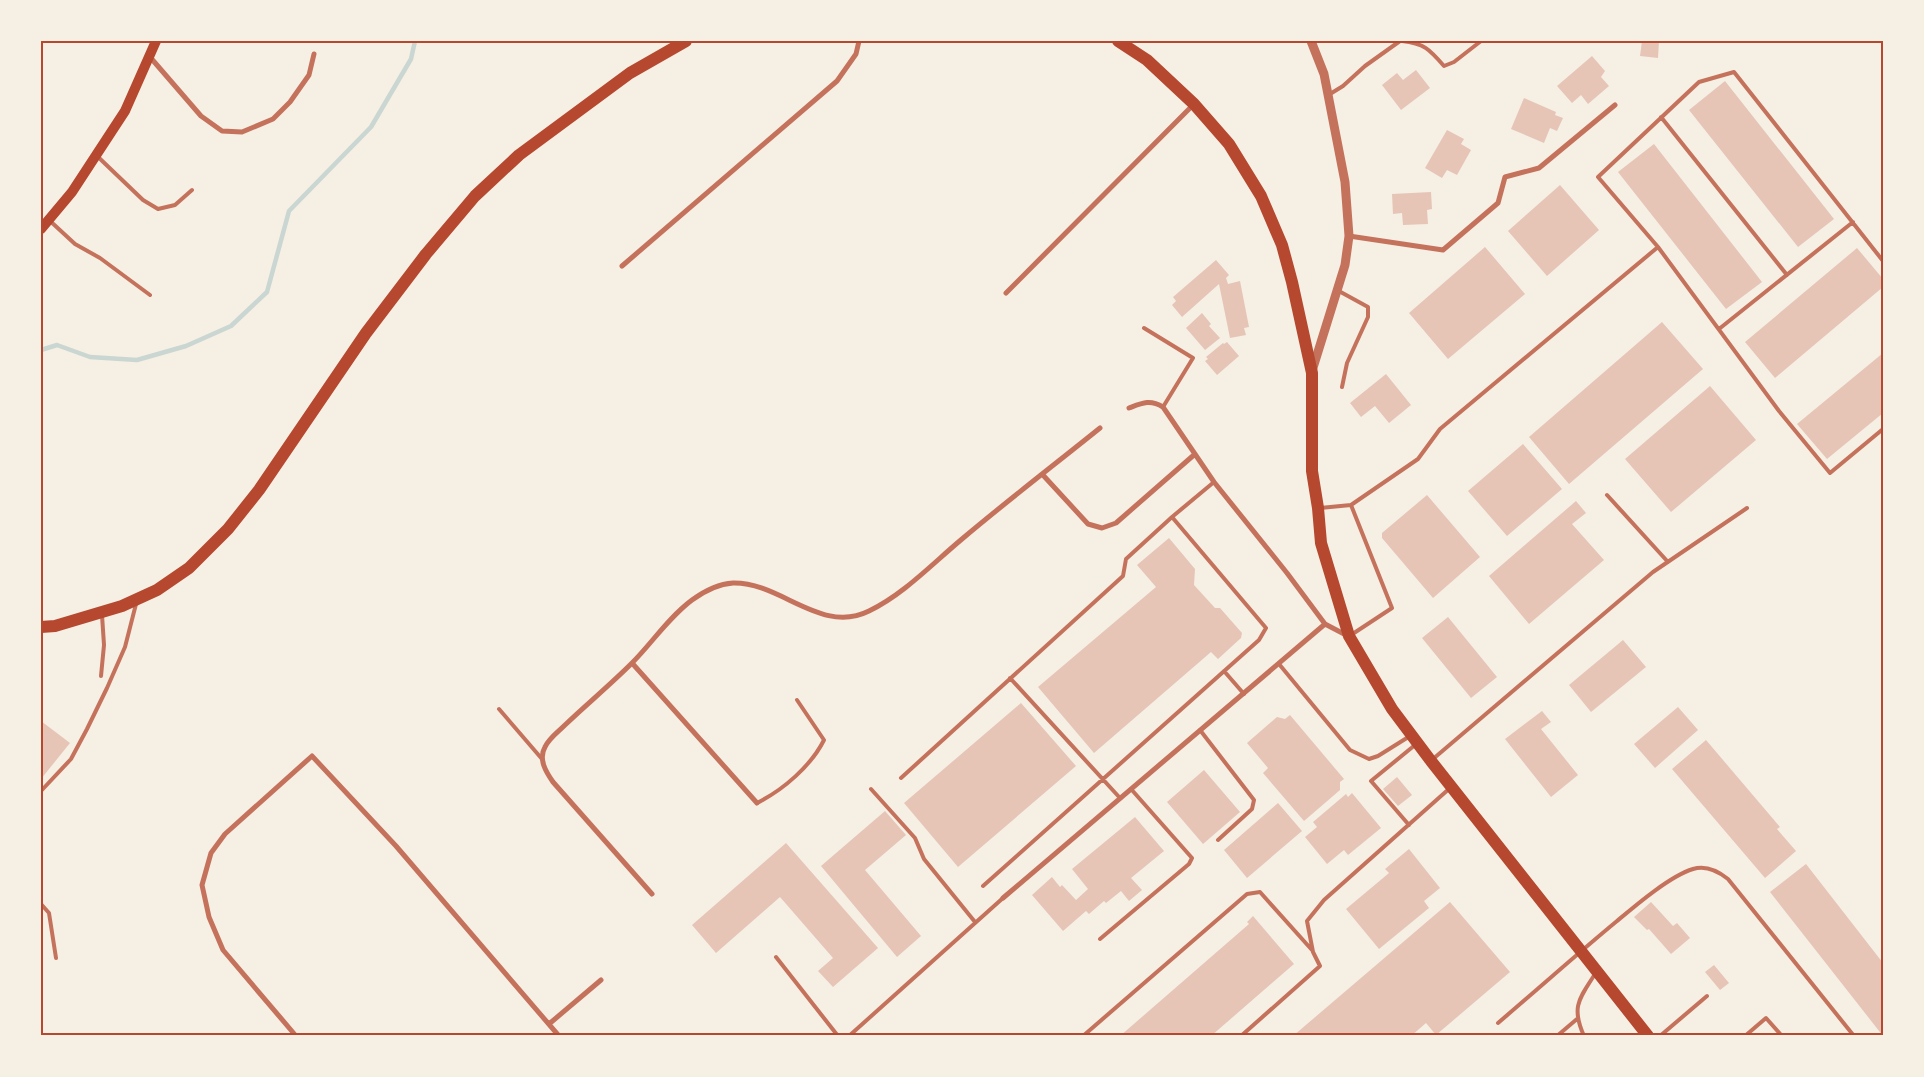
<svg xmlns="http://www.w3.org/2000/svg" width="1924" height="1077" font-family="'Asap Condensed',sans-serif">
	<rect width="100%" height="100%" fill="#f6efe4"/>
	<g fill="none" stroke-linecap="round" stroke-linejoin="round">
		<path stroke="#c9d6d2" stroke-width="4.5" d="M41,350L57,345L90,357L137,360L186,346L231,326L267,292L289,211L371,127L411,59L415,41"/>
	</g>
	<path fill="#e6c5b7" d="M1642,41H1659L1658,58L1640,56Z
		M1592,56L1605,71L1601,77L1609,86L1588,104L1581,95L1572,103L1557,86Z
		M1416,70L1430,88L1401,110L1382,85L1397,73L1403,80Z
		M1725,81L1834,219L1798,247L1689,110Z
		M1524,98L1556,112L1555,115L1563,118L1557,131L1550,128L1544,143L1511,129Z
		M1447,130L1464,139L1461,144L1471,150L1457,175L1447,170L1442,178L1425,168Z
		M1654,144L1762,282L1726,309L1618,172Z
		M1560,185L1599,230L1547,276L1508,231Z
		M1431,192L1432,209L1427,210L1428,224L1403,225L1402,213L1393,214L1392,194Z
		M1485,247L1525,294L1448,359L1409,313Z
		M1857,248L1883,279V287L1775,378L1745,342Z
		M1216,260L1229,275L1226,278L1228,284L1240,281L1249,327L1244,328L1246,335L1230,338L1219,284L1182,317L1172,305L1176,301L1173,297Z
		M1202,313L1211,324L1209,326L1220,338L1205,350L1186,328Z
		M1662,322L1703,369L1569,484L1529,437Z
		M1227,342L1239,356L1217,375L1205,361L1208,359L1206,357L1223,343L1224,344Z
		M1883,353V413L1827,459L1797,424Z
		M1386,374L1411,405L1389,423L1375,406L1361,417L1350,403Z
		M1710,386L1756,440L1671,512L1625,459Z
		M1523,444L1562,489L1507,536L1468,491Z
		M1427,495L1480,557L1433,598L1382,538V533Z
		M1576,501L1586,513L1572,524L1604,560L1529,624L1489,576Z
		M1169,538L1195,569L1194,585L1215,608H1220L1242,633L1241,638L1218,659L1211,652L1094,753L1038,687L1156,587L1137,565Z
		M1448,617L1497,677L1471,698L1422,638Z
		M1623,640L1646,667L1591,712L1569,685Z
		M1021,703L1076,766L958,867L904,803Z
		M1678,707L1698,730L1655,768L1634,744Z
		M1542,711L1551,722L1541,729L1578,775L1551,797L1505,739Z
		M1290,715L1344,779L1340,782V790L1304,821L1263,773L1268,768L1247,743L1277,717L1285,719Z
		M41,721L70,743L41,779Z
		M1706,740L1780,827L1777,829L1796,851L1765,878L1672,769Z
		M1204,770L1240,812L1203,844L1167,802Z
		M1397,777L1412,795L1398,806L1383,789Z
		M1352,793L1381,828L1348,855L1344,850L1327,864L1305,837L1317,827L1313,822L1346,794L1348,797Z
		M1278,803L1302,831L1247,878L1224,850Z
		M885,811L906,835L865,870L921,936L897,957L821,866Z
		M1135,817L1164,851L1131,878L1142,890L1129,901L1121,891L1106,903L1104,901L1089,914L1086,911L1063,931L1032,895L1052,877L1060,887L1062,885L1076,900L1088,889L1072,869Z
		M786,843L878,948L833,987L818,971L833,958L780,897L716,953L692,925Z
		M1409,849L1440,888L1424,901L1429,908L1379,949L1346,909L1389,873L1385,869Z
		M1806,864L1883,963V1036L1770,892Z
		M1450,902L1510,972L1436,1035L1426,1023L1411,1036H1293Z
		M1651,902L1673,926L1677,923L1690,938L1671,954L1649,929L1647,930L1634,917Z
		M1253,916L1294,964L1211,1036H1120L1249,924L1247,922Z
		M1714,965L1729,983L1720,990L1705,972Z"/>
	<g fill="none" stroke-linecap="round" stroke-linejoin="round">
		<path stroke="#c5725c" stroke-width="4" d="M1402,41C1424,43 1430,50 1444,66L1454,62L1481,41
			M1330,94L1343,86L1365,66L1400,41
			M1661,117L1787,275
			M96,155L143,200L158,209L175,205L192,190
			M49,220L75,244L100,258L150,295
			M1883,261L1734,72L1699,82L1598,177L1658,247L1779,411L1830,473L1883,429
			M1337,290L1368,307V317L1347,363L1342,387
			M1144,328L1193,358L1163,407
			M1719,329L1853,222
			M1607,495L1668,562
			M1320,508L1351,505L1418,459L1440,429L1658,247
			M1351,635L1392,608L1351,505
			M1279,664L1350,750L1369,759L1378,756L1410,736
			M1224,671L1244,694
			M101,676L104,645L102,615
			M1010,678L1120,798
			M499,709L542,759
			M1200,730L1254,800L1252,809L1218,840
			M1433,759L1653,572L1747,508
			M901,778L1123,576L1126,559L1172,517L1214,482
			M871,789L915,838L924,859L975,922
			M41,791L71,759L87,729L107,688L125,647L136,604
			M757,803C783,790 811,766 824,740L797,700
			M1409,825L1371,781L1415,745
			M983,886L1259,640L1266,628L1172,517
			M41,904L49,913L56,958
			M1100,939L1189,864L1192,858L1131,789
			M776,957L838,1036
			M1498,1023C1538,989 1577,954 1617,921C1636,905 1670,876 1693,869C1706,865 1718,871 1728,879L1854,1036
			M849,1036L1003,898
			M1083,1036L1247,894L1260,892L1312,950
			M1241,1036L1320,966L1313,952L1307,921L1324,900L1450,788
			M1557,1036L1577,1019
			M1584,1036C1571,1007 1579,999 1595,974
			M1660,1036L1707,996
			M1745,1036L1766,1018L1782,1036"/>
		<path stroke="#c5725c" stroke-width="5" d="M150,57L201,116L222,131L242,132L273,119L290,102L309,75L314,54
			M1349,236L1443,250L1498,203L1505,177L1539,168L1615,105
			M622,266L837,81L856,54L859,41
			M1006,293L1194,104
			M1129,408C1142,403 1150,399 1163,407L1214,482L1287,573L1325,624L1346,635
			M1042,474L1088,524L1102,528L1116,523L1195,454
			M632,663L757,803
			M652,894L553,782C546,772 538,759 545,747C549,738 558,732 565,725C587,704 610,685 632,663C652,643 668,618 692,600C703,592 718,584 733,583C781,582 821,635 869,611C904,594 932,564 962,539C1007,501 1054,465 1100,428
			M1003,898L1325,624
			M549,1024L601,980
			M296,1036L223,950L209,917L202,885L211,853L225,834L312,756L396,846L559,1036"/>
		<path stroke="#c5725c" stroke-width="9" d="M1311,41L1324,74L1345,182L1349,236L1345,265L1312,371"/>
		<path stroke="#b5482f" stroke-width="10" d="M41,229L72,192L125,111L156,41"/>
		<path stroke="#b5482f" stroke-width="12" d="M1118,41L1147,60L1194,104L1229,144L1261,196L1282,245L1292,282L1312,373V471L1318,508L1321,543L1349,636L1392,709L1431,761L1648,1036
			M41,627L55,626L122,606L157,590L189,568L228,529L259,490L366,333L426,254L475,196L519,155L630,73L686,41"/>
	</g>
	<rect width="1924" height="1077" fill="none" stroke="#f6efe4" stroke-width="85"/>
	<rect x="42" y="42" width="1840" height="992" fill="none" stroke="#b5482f" stroke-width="2"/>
</svg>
